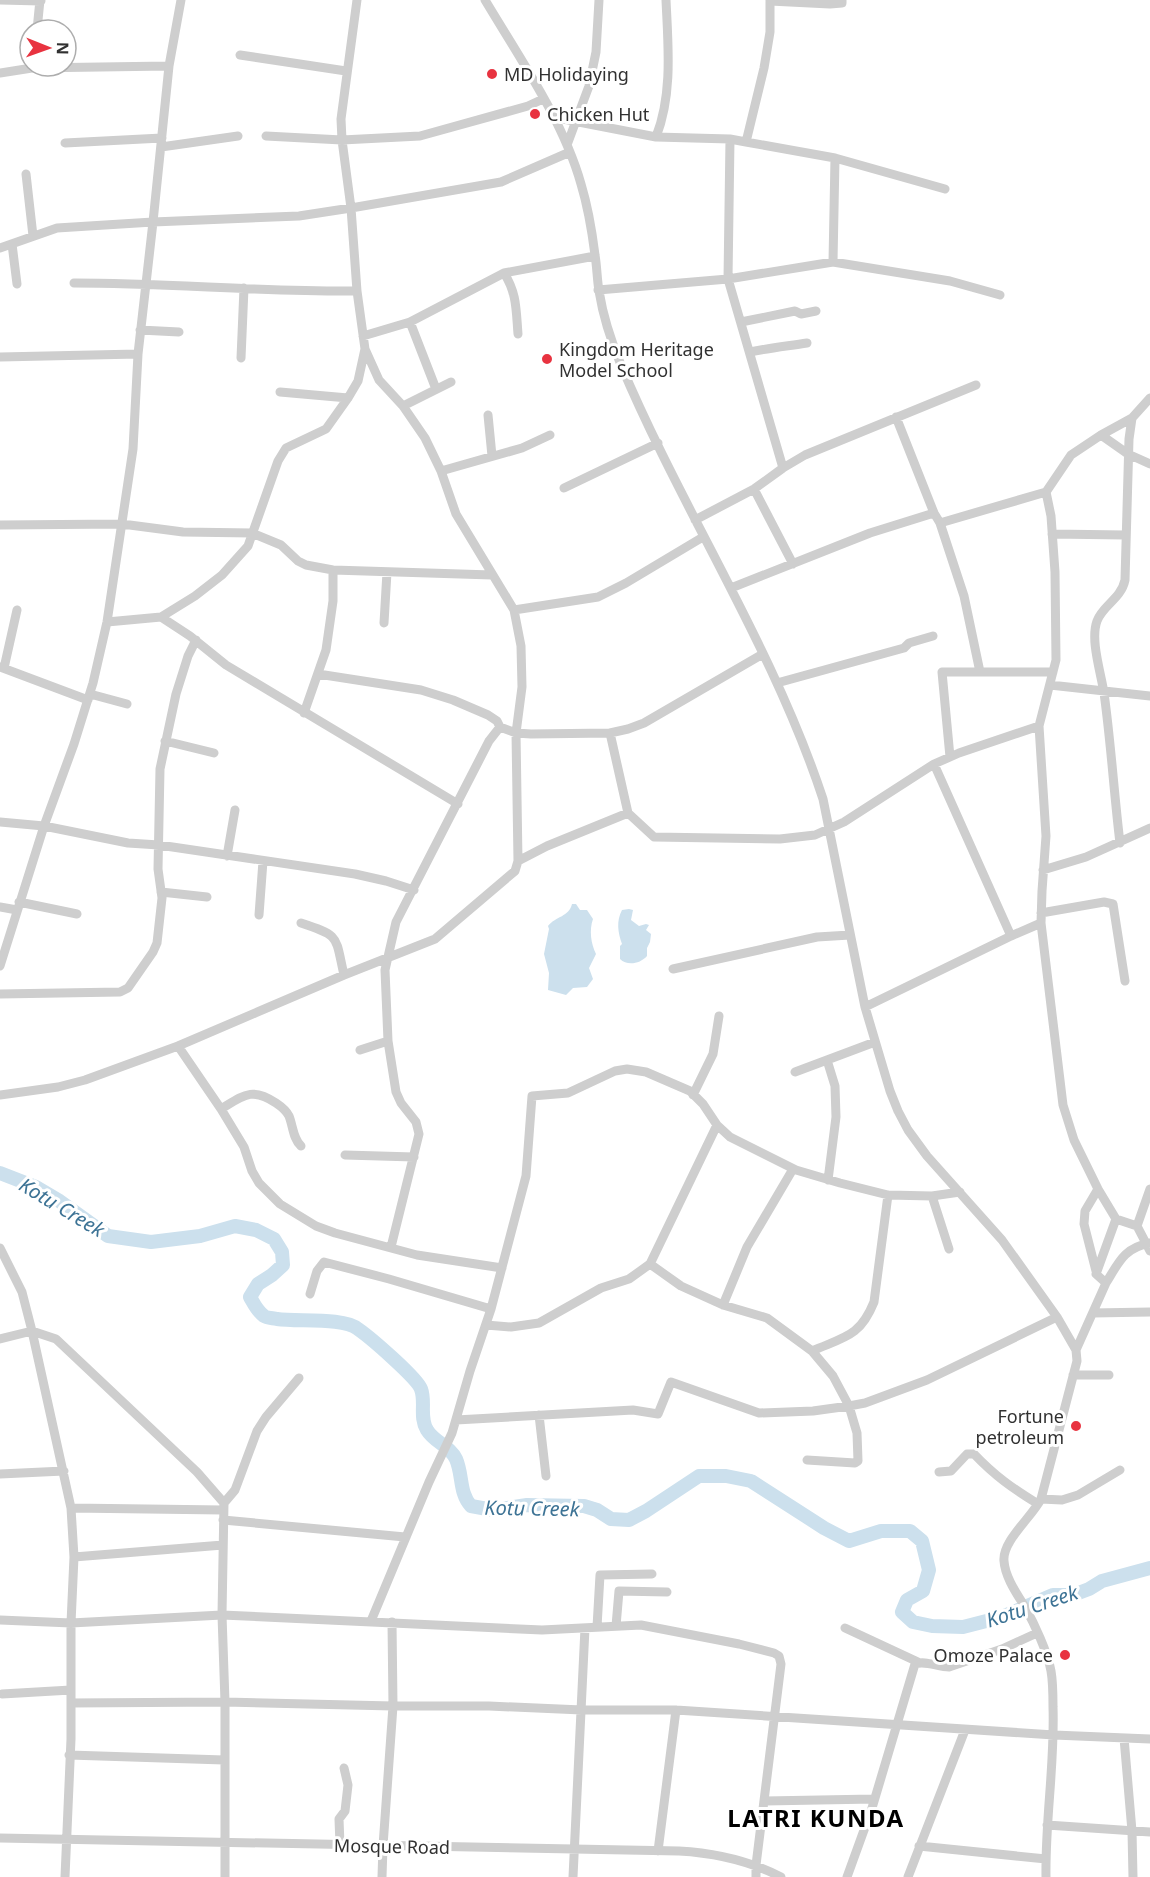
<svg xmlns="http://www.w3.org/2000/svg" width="1150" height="1877" font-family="'Noto Sans',sans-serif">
	<rect width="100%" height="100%" fill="#fff"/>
	<path fill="#cce0ed" d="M572,904H576L580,910H587L593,919C589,930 591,944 596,954L589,968L593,979L587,987L573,988L566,995L548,990L549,973L544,954L549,929L548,926C556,916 569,917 572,904Z
		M629,909L633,910L631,920L639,926L646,924L649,925L646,930L651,934L650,942L647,948V956C640,964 627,966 620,959V946L622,944C618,933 616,921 622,910Z"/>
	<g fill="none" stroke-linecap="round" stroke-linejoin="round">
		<path stroke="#cce0ed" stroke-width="14" d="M0,1173L36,1187L58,1200L108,1236L151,1242L200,1236L235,1226L256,1230L274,1239L282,1252L283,1265L272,1275L258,1284L250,1297C254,1304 257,1311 264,1316C267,1318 273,1318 277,1319C298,1322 344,1317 358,1329C371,1338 417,1378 421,1389C426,1402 419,1417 427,1430C434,1442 450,1446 456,1459C463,1475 459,1493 471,1506L493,1510L527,1505L584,1506L597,1510L611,1519L629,1520L646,1511L699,1476H726L751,1481L824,1528L849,1541L881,1531H910L922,1541L929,1570L923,1591L907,1600L902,1612L913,1622L932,1626L963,1627L1002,1617L1053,1595H1073L1089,1589L1102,1581L1150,1568"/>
		<path stroke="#cecece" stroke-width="9" d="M0,0L41,1
			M485,0C519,57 563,120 581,184C588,207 592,231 595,255C597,267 597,279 599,291C603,316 611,341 621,365C683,512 773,647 823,799L865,1007L890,1091L898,1111L908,1130L927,1156L1002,1240L1057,1317L1076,1350L1077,1361L1041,1499C1032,1517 1002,1541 1004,1561C1005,1577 1017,1594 1025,1607C1034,1623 1048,1653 1051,1671C1053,1682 1053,1695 1053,1707C1055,1764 1045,1820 1046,1877
			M770,1L830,4L842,3V0
			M37,30L40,0
			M240,55L346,71
			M0,73L32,68L169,66
			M553,117L656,137L730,139L746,142L835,158L945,189
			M266,136L342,140L420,136L528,106L543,99
			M656,137C673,94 668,45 666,0
			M730,139L728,279L783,468
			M746,142L764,68L770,32V0
			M65,143L162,138
			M567,145L589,86L596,52L599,0
			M161,147L238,136
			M26,174L33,236
			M12,244L17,284
			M0,248L57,228L153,222L299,216L351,208L501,182L570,152
			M833,262L835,158
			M504,273C517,293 516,310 518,334
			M74,283C168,283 263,292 357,291
			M598,290L728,279L833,262L950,281L1000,295
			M410,322L436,389
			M741,322L795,311L801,314L816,311
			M140,330L179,332
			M363,336L410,322L504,273L595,256
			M750,352C769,348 788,346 807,343
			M0,357L138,354
			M241,358L244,288
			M280,392L348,398
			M403,406L451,382
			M488,415L492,456
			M896,417L934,513L940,523L964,596L980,672
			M1101,435L1128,454L1150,464
			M441,471L522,448L550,435
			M564,488L658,443
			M754,489L793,564
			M695,520L754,489L783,468L805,455L976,385
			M940,523L1046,492L1071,455L1101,435L1132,418L1150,398
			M0,525L122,524L183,532L252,533L281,545L298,561L306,565L333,570L492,575
			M1052,534L1125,535
			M731,588L870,533L934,513
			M514,610L598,597L626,583L703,537
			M161,617L190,636L226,665L458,804
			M107,622L161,617L195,596L222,575L248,546L278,461L286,448L326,429L348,398L358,381L365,349
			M384,623L387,572
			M0,667L88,700
			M4,668L17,610
			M318,674L421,690L453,700L488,715L497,721L500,727
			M777,683L904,648L909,643L933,636
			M1050,685L1150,696
			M90,694L127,704
			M304,713L326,650L333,601V570
			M1039,726L1046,836L1042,891L1041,923L1063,1105L1074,1140L1098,1189L1116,1219L1137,1226L1150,1251
			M610,733L628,813L654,837L780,839L815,835L844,822L934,764L959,753L1039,726L1056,660L1055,572L1051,516L1046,492
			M165,741L214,753
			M950,757L942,672H1053
			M934,764L1011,936
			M0,822L44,826L128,843L159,845L355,874L386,881L414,890
			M1120,843C1114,794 1111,743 1104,693C1101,673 1090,640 1097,621C1103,605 1121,599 1125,580L1129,439L1132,418
			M227,856L235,810
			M518,861L547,846L628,813
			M1043,870L1086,857L1150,828
			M161,892L207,897
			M19,902L77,914
			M0,907L17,910
			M1041,913L1104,902L1113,904L1125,981
			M259,915L263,861
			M301,923C341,936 335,936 344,975
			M0,966L44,826L74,744L93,683L107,622L133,449L138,354L153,222L169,66L181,0
			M673,969L817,937L850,935
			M0,994L120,992L128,988L153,952L157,943L162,898L158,869L160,769L176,694L188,656L196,640
			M865,1007L1011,936L1041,923
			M178,1046L221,1109C244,1095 252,1087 276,1103C282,1107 286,1110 289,1116C293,1126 293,1139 301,1146
			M360,1050L388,1041
			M827,1060L835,1086L836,1117L828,1180
			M795,1072L875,1042
			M0,1095L58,1087L85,1080L178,1046L344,975L435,939L515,871L518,861L516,733L522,687L521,646L514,610L456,514L441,471L425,438L403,406L379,380L365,349L357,291L351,208L342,140L341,119L357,0
			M693,1095L713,1054L719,1016
			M221,1109L244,1147L252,1171L259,1183L280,1204L316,1226L335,1233L417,1255L502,1268
			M345,1155L414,1157
			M932,1196L949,1249
			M1137,1226L1150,1189
			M391,1247L419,1134L416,1122L401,1103L396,1092L388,1041L385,970L396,922L489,741L500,727L516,733L531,734L610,733L628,729L644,723L763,654
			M0,1248L22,1292L32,1331L71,1508L74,1557L71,1623V1739L65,1877
			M650,1264L681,1286L723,1305L767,1318L812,1351L833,1376L849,1406L857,1433L858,1461L855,1463L807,1460
			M1096,1271L1084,1224L1085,1211L1098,1189
			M1106,1283C1119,1262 1124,1248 1150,1243
			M310,1294L317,1271L324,1262L389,1279L491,1309
			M723,1305L747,1247L793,1169
			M1093,1313L1150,1312
			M486,1325L511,1327L539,1323L601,1288L629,1279L650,1264L717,1125
			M0,1339L32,1331L56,1339L197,1472L224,1503
			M1076,1350L1106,1283L1096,1274L1116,1219
			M812,1351C844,1337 860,1337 874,1302L888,1195
			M1073,1375H1109
			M539,1415L546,1476
			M456,1420L633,1410L658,1414L671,1382L759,1413L813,1411L849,1406L865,1403L927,1380L1057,1317
			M939,1472L951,1471L967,1454H974C995,1476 1012,1488 1038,1504
			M0,1474L64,1471
			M1041,1499L1062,1500L1078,1495L1120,1470
			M71,1508L223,1510
			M223,1520L405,1537
			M74,1557L223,1545
			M0,1620L71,1623L222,1615L542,1630L641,1625L739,1644L774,1653L779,1656L781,1664L756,1865V1877
			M371,1621L429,1482L452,1433L470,1371L491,1309L526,1176L532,1096L568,1093L615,1071L627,1069L646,1072L690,1091L703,1104L717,1125L730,1137L796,1170L840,1183L888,1195L932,1196L960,1192
			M616,1626L619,1591L667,1592
			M597,1627L600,1575L652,1574
			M845,1628L918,1662
			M2,1694L71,1690
			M71,1703L225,1702L393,1706H489L582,1710H676L1054,1735L1150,1739
			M1124,1738L1132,1831L1133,1877
			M69,1755L224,1760
			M765,1801L874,1799
			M1047,1825L1150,1832
			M0,1838L679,1851C715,1853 748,1860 781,1877
			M340,1845L339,1819L345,1811L348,1785L344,1768
			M919,1846L1046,1859
			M658,1851L676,1710
			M225,1877V1702L222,1615L224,1503L235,1490L257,1431L266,1417L299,1378
			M382,1877L383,1846L393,1706L392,1622
			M573,1877L585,1628
			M847,1877L872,1808L915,1664C925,1660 938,1667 949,1667L1002,1649L1037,1633
			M908,1877L965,1730"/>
	</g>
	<g fill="#e83340" stroke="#fff" stroke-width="2">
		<circle cx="492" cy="74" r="6"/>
		<circle cx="535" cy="114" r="6"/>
		<circle cx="547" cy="359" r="6"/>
		<circle cx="1076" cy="1426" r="6"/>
		<circle cx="1065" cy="1655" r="6"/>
	</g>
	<g text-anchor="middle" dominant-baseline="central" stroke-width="6" stroke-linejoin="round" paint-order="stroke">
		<g font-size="18" fill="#313131" stroke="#fff" text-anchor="start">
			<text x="504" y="74">MD Holidaying</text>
			<text x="547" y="114">Chicken Hut</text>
			<text x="559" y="349">Kingdom Heritage<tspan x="559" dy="21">Model School</tspan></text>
			<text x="1064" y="1416" text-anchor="end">Fortune<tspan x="1064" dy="21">petroleum</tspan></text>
			<text x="1053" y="1655" text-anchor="end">Omoze Palace</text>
		</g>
		<g font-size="18" fill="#313131" stroke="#fff">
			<text transform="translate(392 1846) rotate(1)">Mosque Road</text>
		</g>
		<g font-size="20" font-style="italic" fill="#3d7395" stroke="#fff">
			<text transform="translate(62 1207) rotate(31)">Kotu Creek</text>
			<text transform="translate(532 1508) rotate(1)">Kotu Creek</text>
			<text transform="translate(1032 1606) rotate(-18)">Kotu Creek</text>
		</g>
		<g font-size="24" font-weight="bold" letter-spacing="1.5" fill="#000" stroke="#fff">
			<text x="816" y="1817">LATRI KUNDA</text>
		</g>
	</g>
	<g transform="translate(48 48) rotate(91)"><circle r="28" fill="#ffffff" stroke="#adadad" stroke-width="1.5"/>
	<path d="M0-4.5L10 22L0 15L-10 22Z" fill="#e83340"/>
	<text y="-9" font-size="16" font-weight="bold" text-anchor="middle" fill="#313131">N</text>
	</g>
</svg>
